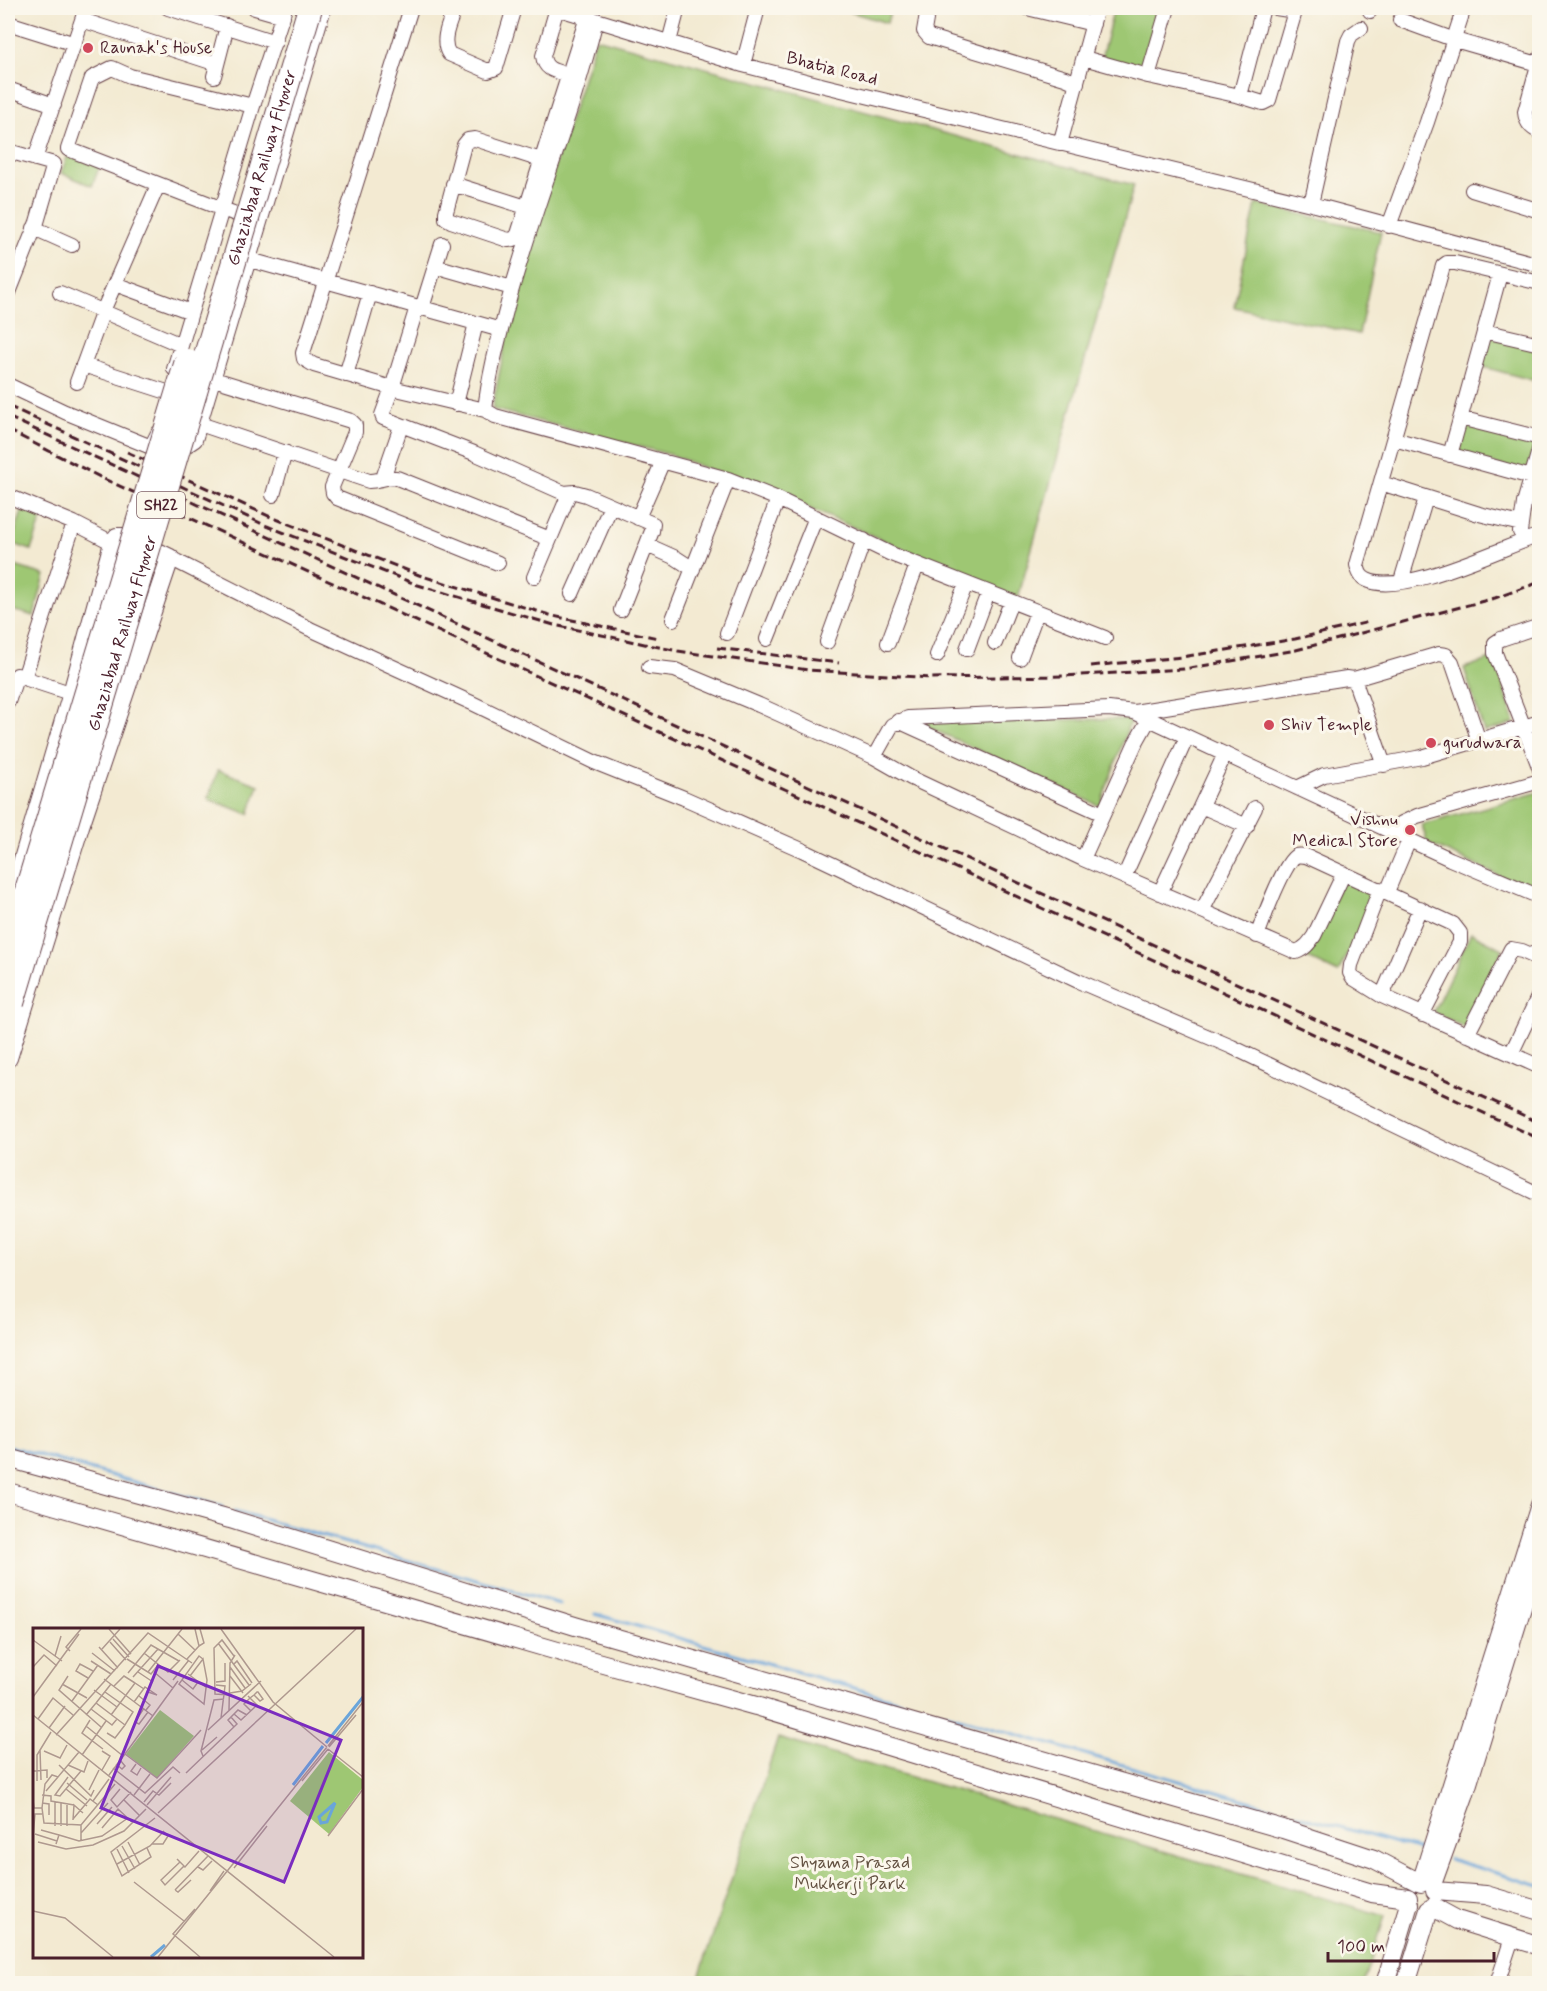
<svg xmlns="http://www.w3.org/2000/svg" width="1547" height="1991" font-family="Mynerve,sans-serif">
	<rect width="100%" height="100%" fill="#fbf7ec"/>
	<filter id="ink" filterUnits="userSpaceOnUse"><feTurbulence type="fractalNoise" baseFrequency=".0167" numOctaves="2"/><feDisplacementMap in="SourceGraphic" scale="12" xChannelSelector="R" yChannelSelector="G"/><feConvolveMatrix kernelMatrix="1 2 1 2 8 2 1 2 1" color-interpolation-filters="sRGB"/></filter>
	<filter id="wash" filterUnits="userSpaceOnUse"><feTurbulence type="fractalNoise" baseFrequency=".008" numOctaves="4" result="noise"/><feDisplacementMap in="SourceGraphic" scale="24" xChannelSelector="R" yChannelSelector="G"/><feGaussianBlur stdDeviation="1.35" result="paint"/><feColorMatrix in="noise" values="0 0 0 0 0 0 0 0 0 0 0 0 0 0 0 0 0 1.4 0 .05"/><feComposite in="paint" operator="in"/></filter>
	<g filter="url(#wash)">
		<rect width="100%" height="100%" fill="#f3ead2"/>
		<path fill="#9ec773" stroke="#74734f" stroke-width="1.5" d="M853,8H891L887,23L851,12Z
			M1114,8H1164L1146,71L1101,59Z
			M596,38L1134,185L1018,598L820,513L672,455L492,409L511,315L555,165Z
			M70,150L101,163L92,186L61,173Z
			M1256,204L1381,232L1359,334L1234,307Z
			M1488,335L1539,349V382L1480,366Z
			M1463,423L1535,443L1527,473L1455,453Z
			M23,509L43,516L31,550L11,543Z
			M8,564L45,575L34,616L8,609Z
			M1494,658L1515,723L1484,732L1464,668Z
			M1131,719L1100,806L928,727L922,721Z
			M218,770L259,785L249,814L208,799Z
			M1539,792V894L1427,843L1422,825Z
			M1343,879L1376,895L1338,973L1305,957Z
			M1471,933L1503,949L1466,1028L1433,1012Z
			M778,1738L1385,1916L1364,1983H697Z"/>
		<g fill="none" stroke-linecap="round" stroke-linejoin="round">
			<path stroke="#6aa5da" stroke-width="3" d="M8,1446L222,1507
				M235,1511L560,1604
				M595,1614L917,1706
				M935,1711L1424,1851
				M1449,1859L1540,1886"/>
		</g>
	</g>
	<g filter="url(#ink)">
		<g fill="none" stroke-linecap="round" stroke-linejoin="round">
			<g stroke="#633d44" stroke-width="16">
				<path id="street" d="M168,8L275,42
					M255,8L283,16
					M411,8L303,353L304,359L314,365L392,388L382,415L383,418L474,453L564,493L575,492L586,495L653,524L652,531L621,610
					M455,8C450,22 440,40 449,54L488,71L496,68L514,8
					M556,8L596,20C572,116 534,207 508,303C499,338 489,374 485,410L495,416L728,479L778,499L891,554L1105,638
					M557,8L543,56C545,71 556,71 569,75
					M928,8L924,31L929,37L1065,78L1077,83
					M1027,8L1093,24
					M1263,8L1240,96L1263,103L1269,100L1296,8
					M1276,8L1295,11
					M1370,11L1371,8
					M82,20L217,64
					M596,20L743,65L825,86L1311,204L1540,265
					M1400,20L1455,40L1538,64
					M8,23L75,44
					M669,42L678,8
					M1084,58L1148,76L1168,8
					M1540,58L1525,112C1526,122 1530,128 1540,132
					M743,65L758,8
					M214,76L227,26
					M1148,76L1240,96
					M8,89L54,105
					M1060,144L1097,8
					M8,151L54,164L37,222L8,295
					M35,159L86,8
					M541,160L475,139L468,140L464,145L446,212V218L451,221L508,240L514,239L518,234L587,17
					M453,184L526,207
					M1472,190L1540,211
					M1311,204L1348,41L1351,35L1361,28
					M251,220L68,149L92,78L112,68L130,76L253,106
					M1389,226L1427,122L1464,8
					M34,228L72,245
					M250,260L501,330
					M435,266L512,288
					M1500,274L1461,416L1464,419L1540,438
					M1540,283L1455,263H1447L1443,266L1357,565C1359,572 1360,577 1367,580C1402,597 1503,547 1540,535
					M115,284L191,312
					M60,293L181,345
					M417,307L392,388L485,410
					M422,308L442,244
					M1484,331L1540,344
					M83,365L167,392
					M174,369L253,106L285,8
					M346,375L370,293
					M214,379L351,421L355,425V432L332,487L333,493L337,498L498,563
					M77,382L103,311L158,185
					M8,385L65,412L151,447L158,433
					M456,404L476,323
					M200,424L369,481C379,481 387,476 397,478L550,539
					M177,439L189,444L195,440L324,8
					M1394,439L1531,477
					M1450,455L1461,416
					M383,478L401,426
					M1381,483L1479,514L1521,524
					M273,495L285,452
					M8,496L74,523L113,543
					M638,518L663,461
					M74,523L24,678L79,696
					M1520,532L1524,503L1540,447
					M647,545L676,558L693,569
					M170,558L310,629L472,703L594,762L684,798L802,850L1078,981L1232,1047L1540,1195
					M534,577L569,494
					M1401,581L1426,498
					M572,594L611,506
					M673,619L728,479
					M1540,626L1501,639L1495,643V653L1540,769
					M727,633L778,499
					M767,639L816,517
					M827,642L864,540
					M888,643L917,565
					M995,643L1011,602
					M967,649L988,593
					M937,655L966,584
					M1020,658L1037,612
					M649,667L675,670L759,705L874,757L911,778L1083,859L1296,952C1305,949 1309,943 1314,936L1344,873
					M1354,679L1384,765
					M8,702L17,675
					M1134,712L1347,678L1354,679L1439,654L1446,655L1452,662L1479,741
					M898,721L1103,814
					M874,757L892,725L908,718L1109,709L1134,712L1450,859L1540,897
					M1297,788L1324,775L1422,757L1540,722
					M1201,806L1247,826
					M1394,833L1402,823L1417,816L1540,781
					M1083,859L1135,744L1149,719
					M1124,877L1187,737
					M1380,889L1351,965L1350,973L1353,978L1382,996L1540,1067
					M1387,892L1409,840
					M1160,893L1225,754
					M1202,911L1255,808
					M1257,936C1262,922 1285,860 1296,856C1299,855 1303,856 1306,856L1453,924L1460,933V942L1422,1015
					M1382,996L1420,908
					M1467,1035L1511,949L1522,951L1540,959
					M1511,1054L1540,993
					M1497,1984L1512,1938"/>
			</g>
			<g stroke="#633d44" stroke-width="20">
				<path id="secondary" d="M8,910L72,693L113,543L117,537H127L170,558L80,826L8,1058
					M8,1458L230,1519L575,1626L1283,1829L1374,1859L1418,1882
					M8,1492L568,1654L756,1706L1372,1893L1408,1898
					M1434,1879L1464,1796L1540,1549
					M1421,1883L1540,1505
					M1435,1891L1486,1895L1540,1911
					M1433,1907L1457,1920L1540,1946
					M1385,1984L1409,1904
					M1406,1984L1429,1910"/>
			</g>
			<g stroke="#633d44" stroke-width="26">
				<path id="highway" d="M8,1019L12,1003"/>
			</g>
			<use href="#street" stroke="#fff" stroke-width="14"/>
			<use href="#secondary" stroke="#fff" stroke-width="18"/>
			<use href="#highway" stroke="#fff" stroke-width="24"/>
			<path stroke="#4a1f2b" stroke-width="3" stroke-dasharray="9 4.5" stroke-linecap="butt" d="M8,406L267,526L418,585L554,625L678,651L809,670L932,678L1065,676L1184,669L1296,650L1495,598L1540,582
				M8,417L1540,1123
				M8,430L102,478L787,790L1540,1139
				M127,452L271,517L419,575L553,616L658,638
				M717,648L839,663
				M1091,666L1182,657L1295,639L1369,622"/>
			<g stroke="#633d44" stroke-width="26" stroke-linecap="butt">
				<g id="highway-bridge">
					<path d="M8,953L187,361"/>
					<path id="s1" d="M12,1003L310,8"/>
				</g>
			</g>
			<use href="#highway-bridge" stroke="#fff" stroke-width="24"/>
		</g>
	</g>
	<g fill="#d1495b" stroke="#fbf7ec" stroke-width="2">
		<circle cx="88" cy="48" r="6"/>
		<circle cx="1269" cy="725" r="6"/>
		<circle cx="1431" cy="743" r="6"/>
		<circle cx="1410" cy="830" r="6"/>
	</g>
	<g text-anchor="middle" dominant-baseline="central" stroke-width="6" stroke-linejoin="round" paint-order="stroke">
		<rect fill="#fbf7ec" stroke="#7f6065" stroke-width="1.5" x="137" y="492" width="48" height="26" rx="4.5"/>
		<g font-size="16" font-weight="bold" fill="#4a1f2b">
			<text x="161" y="505">SH22</text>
		</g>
		<g font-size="18" fill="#4a1f2b" stroke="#fbf7ec" text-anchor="start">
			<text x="100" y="48">Raunak's House</text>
			<text x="1281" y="725">Shiv Temple</text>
			<text x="1443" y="743">gurudwara</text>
			<text x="1398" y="820" text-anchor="end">Vishnu<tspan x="1398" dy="21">Medical Store</tspan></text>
		</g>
		<g font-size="18" fill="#4a1f2b" stroke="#fbf7ec">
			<text transform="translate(832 69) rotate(14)">Bhatia Road</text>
			<text stroke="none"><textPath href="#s1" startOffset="872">Ghaziabad Railway Flyover</textPath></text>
			<text stroke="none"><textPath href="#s1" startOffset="386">Ghaziabad Railway Flyover</textPath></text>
		</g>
		<g font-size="18" fill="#635141" stroke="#fbf7ec">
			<text x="850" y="1863">Shyama Prasad<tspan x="850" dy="21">Mukherji Park</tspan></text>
		</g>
	</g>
	<g transform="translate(33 1628)">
		<rect width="330" height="330" fill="#f3ead2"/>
		<path d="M127,82L161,108L124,150L93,126ZM296,124L330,152V159L296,206L257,173Z" fill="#9ec773"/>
		<path fill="none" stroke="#6aa5da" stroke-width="3" d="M293,115L330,69M260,157L290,118M302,175L294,194L288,195L286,189ZM118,329L132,317"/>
		<path fill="none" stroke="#af998f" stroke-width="1.5" d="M76,1L98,26M188,1L240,74L294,119M145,6L162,22M80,11L96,29M0,12L29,33M77,14L93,32M185,15L216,57M166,18L171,15L167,1M66,19L85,40M69,21L87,1M37,23L33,19L48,1M59,25L82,43M111,25L135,44L147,32M22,28L28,8M94,31L118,46L125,37M154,31L166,18L162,1M58,33L78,46M201,36L204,33L219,55M0,39L11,27L24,38M197,39L212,60M105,44L120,54M115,44L149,1M121,44L140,60M95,45L118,17L146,33M155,46L174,60M35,48L26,62L68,99M157,48L170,31L174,52L171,76L146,56L166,28L170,31M197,48L210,65M100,49L125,21M55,50L43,43L47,36L60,43M71,51L120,88M140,52L156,32M149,52L160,61L165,54M183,54L192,53V35M29,56L54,70M183,57L192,58L188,90M81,58L91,48L102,55M61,62L84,79M197,65L209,63L218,56M197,67L182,66L181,20L189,12L201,28M106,68L117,77L113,82M0,69L46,6M39,73L65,37M101,74L112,59L124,67L115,64M63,75L78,56M111,80L102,94L106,96L115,84M58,81L79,97L84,91M196,82L197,35L202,27M218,83L211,76L217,70L221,67L224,64H225L230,71L227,73L221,67M201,86L208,92L224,77L215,68M0,87L301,329M53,87L63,75L92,97L100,84L72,64M78,87L102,55L111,61M5,91L20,70L40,87M57,92L49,105L70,121M53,98L90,128M201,99L195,92L205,82L214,87M16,100L32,78M175,102L228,53M74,105L82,110L92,97M23,107L115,5L159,35M295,118L330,74M296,119L323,87M295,121L330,149M7,122L8,152M169,122L184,109M11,123L27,130L34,117M92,126L145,53M49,127L73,93M170,128L168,123L181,72L191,71M83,136L89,141L92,138L87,132M103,136L98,143L104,147L108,140M26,137L58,168L61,162M35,137L51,144L55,133M80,140L112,165L140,139L147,145M69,142L77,128L69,123M0,143L14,142V150M153,145L204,96L198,89M76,147L92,126L124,150L168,102M35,149L22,167L27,168L48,143M4,153V127L18,104M269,153L295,121M34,155L54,172M33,161L54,178M87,161L78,172L84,179L98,164M56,162L66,142M13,163L25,149M9,167L18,168V173L41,177M101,167L117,146M0,172L1,180H9L11,195L48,197V213M91,172L106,187M60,173L76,151M111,174L120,163L126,167L138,155M9,175L16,176V187M114,177L138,149M9,180L12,156L19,147L25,149L46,124M125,185L323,1M40,191L57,171L65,177M40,192L41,177L50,185M64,196L79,179M48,197L82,156M22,198V173M28,198V175M34,198V177M69,200L85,181L100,195M8,202L26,207M48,205L75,175M2,206L24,213M0,208L2,186H9M295,208L330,161M5,214L33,221L60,217L91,203L113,181M95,214L107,237M23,216L26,207L46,213L69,208L95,190M119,216H130L135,208L130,203M89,218L102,241M114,220L118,229L89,248L78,224L122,190M84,221L96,245M144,231L152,239L166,223M147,234L128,252L132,257L151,238M84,236L117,218L131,203M165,239L170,242L179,233M201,240L234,198M101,254L151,293M142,262L175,228M142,262L145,264L158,252M177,263L191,243M162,281L140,306L167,329M0,283L32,290L80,329M125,329L294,119"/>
		<path fill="#7b2cbf" fill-opacity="0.15" stroke="#7b2cbf" stroke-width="3" d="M125,38L308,112L251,254L68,180Z"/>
		<rect width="330" height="330" fill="none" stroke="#4a1f2b" stroke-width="3"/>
	</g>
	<rect width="1547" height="1991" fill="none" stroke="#fbf7ec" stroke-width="30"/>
	<path d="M1328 1952v9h166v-9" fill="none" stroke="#4a1f2b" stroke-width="3"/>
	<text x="1337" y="1952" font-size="18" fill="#4a1f2b" stroke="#fbf7ec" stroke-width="4.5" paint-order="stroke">100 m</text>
</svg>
